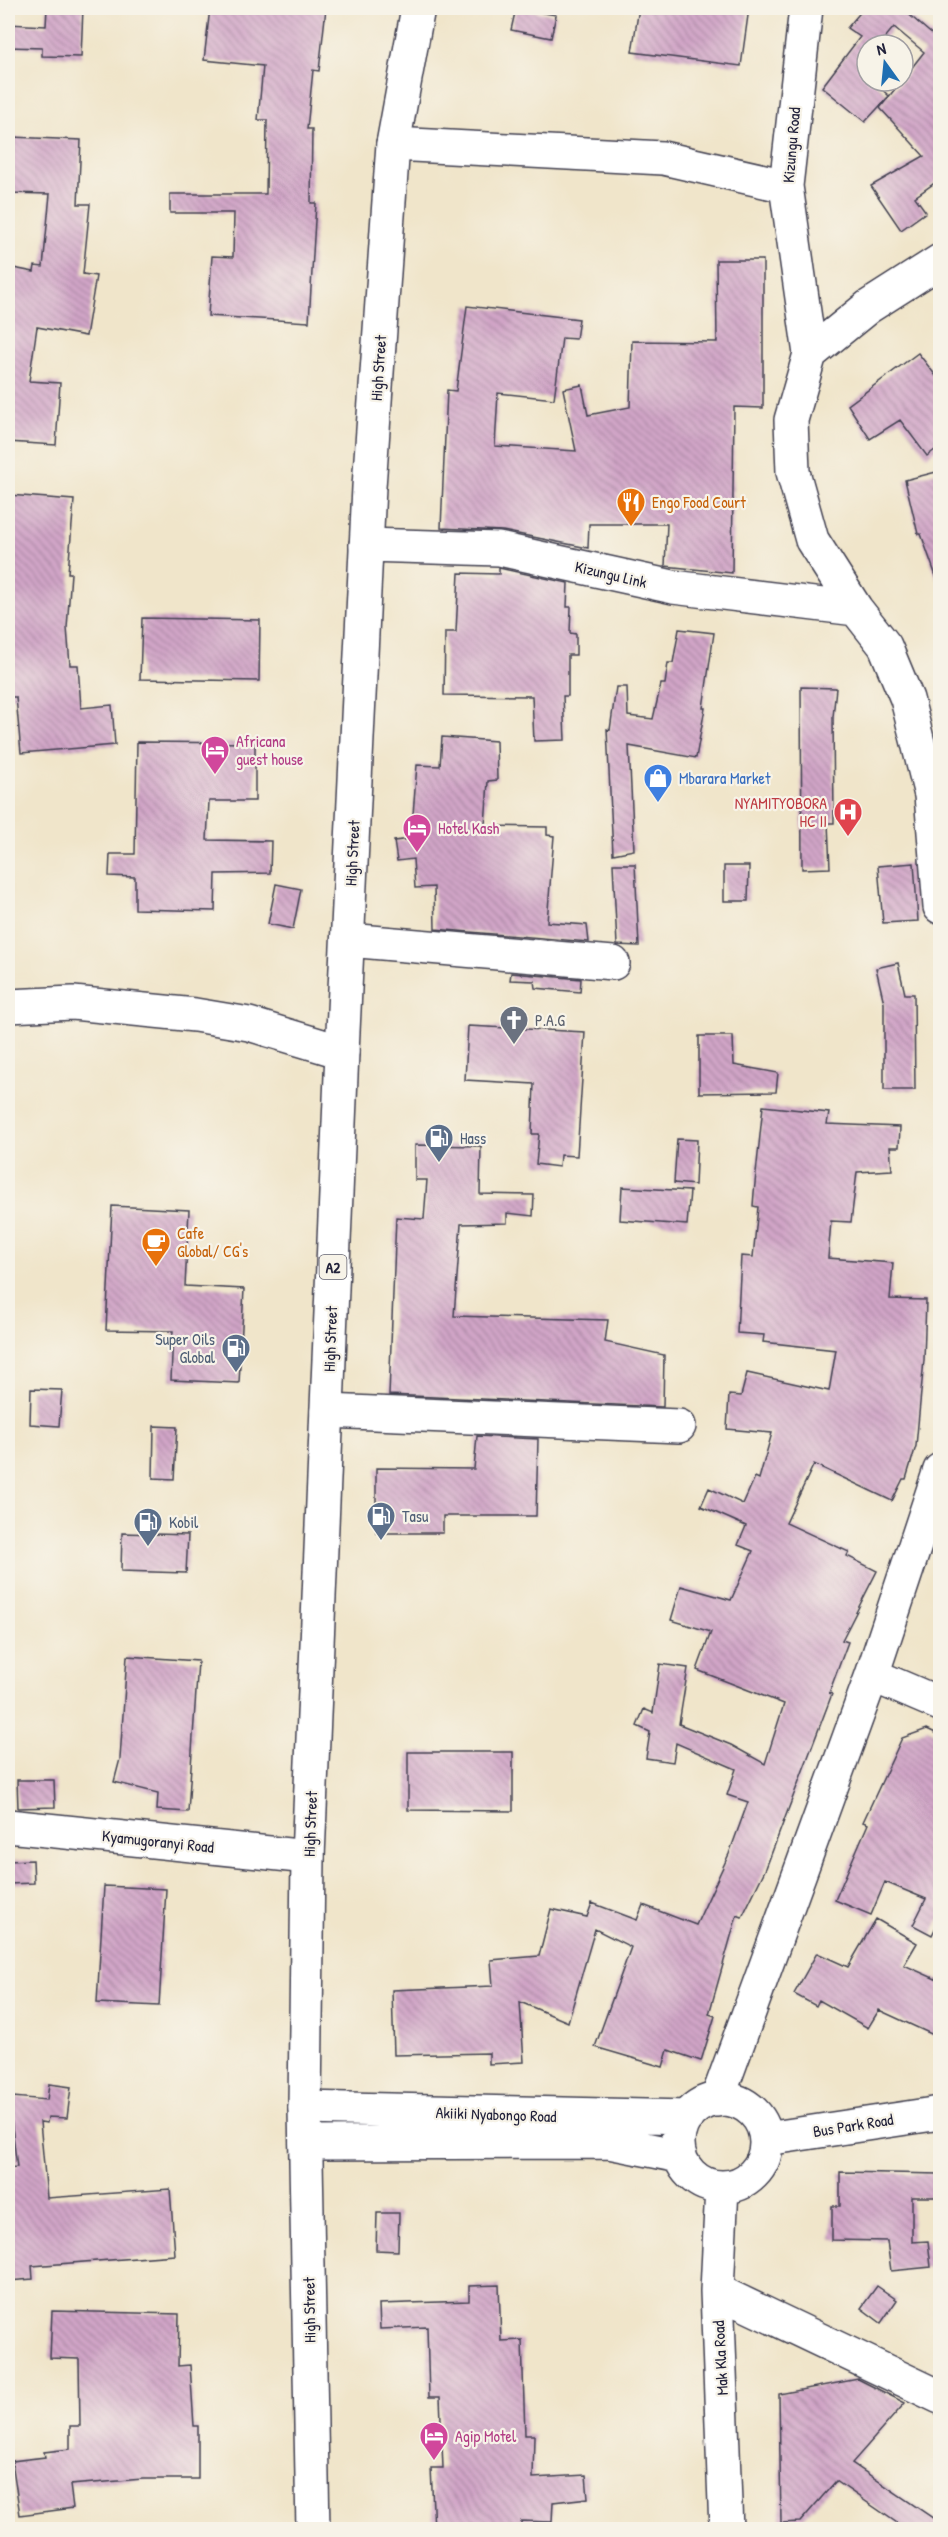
<svg xmlns="http://www.w3.org/2000/svg" width="948" height="2537" font-family="'Patrick Hand',sans-serif">
	<defs>
		<pattern id="building-back-hatch" width="6" height="6" patternUnits="userSpaceOnUse" patternTransform="scale(1.5)"><rect width="6" height="6" fill="#d1a5c7"/><path d="M-1 5l2 2M0 0l6 6M5-1l2 2" fill="none" stroke="#a986a3"/></pattern>
	</defs>
	<rect width="100%" height="100%" fill="#f7f3e8"/>
	<filter id="ink" filterUnits="userSpaceOnUse"><feTurbulence type="fractalNoise" baseFrequency=".0167" numOctaves="2"/><feDisplacementMap in="SourceGraphic" scale="12" xChannelSelector="R" yChannelSelector="G"/><feConvolveMatrix kernelMatrix="1 2 1 2 8 2 1 2 1" color-interpolation-filters="sRGB"/></filter>
	<filter id="wash" filterUnits="userSpaceOnUse"><feTurbulence type="fractalNoise" baseFrequency=".008" numOctaves="4" result="noise"/><feDisplacementMap in="SourceGraphic" scale="24" xChannelSelector="R" yChannelSelector="G"/><feGaussianBlur stdDeviation="1.35" result="paint"/><feColorMatrix in="noise" values="0 0 0 0 0 0 0 0 0 0 0 0 0 0 0 0 0 1.4 0 .05"/><feComposite in="paint" operator="in"/></filter>
	<g filter="url(#wash)">
		<rect width="100%" height="100%" fill="#f0e5ca"/>
		<g id="blocks">
			<path fill="url(#building-back-hatch)" d="M47,8H83L81,57L42,56V48L8,47V24L46,26Z
				M210,8H326L319,71L313,70L307,129H312L311,203H316L309,322L208,316L212,256L233,257L234,213H170V194H266L267,120H258L263,66L204,60Z
				M516,8L556,15L551,38L511,30Z
				M639,8H749L741,66L632,52Z
				M864,8H909L906,12L935,37L940,31V179L915,197L926,212L901,230L871,186L924,156L880,108L924,52L894,27L879,45H867V81H873L889,96L865,122L822,87L860,37L847,28Z
				M11,137L81,140L78,204H90L83,274L96,276L86,336L37,327L29,381L60,383L56,445L8,442V267L34,272L35,266L43,267L50,194L9,193Z
				M716,260H763V408L734,407L732,573L665,566L667,524H589L588,548L503,531L441,528L447,390L456,391L467,306L579,319L576,339L562,338L554,399L498,393L495,446L576,451L563,389L582,385L588,415L630,407L632,341L717,342Z
				M918,353L940,381V446L927,456L900,420L870,439L848,405Z
				M940,471V579H937L921,534H918L905,480Z
				M8,495L74,500L68,573H71L67,628L70,665H78L81,708L112,705L115,745L21,753L16,697H8Z
				M499,568L568,583L567,607H571L570,633L576,634V655H568V696H563L565,740L534,741L532,696L444,695L445,632H456L459,573L499,574Z
				M142,618L260,620L259,681L140,679Z
				M679,629L714,633L703,708H705L696,758L629,746L634,850L613,854L607,729L610,730L616,687H627L628,716L653,719L661,684H665L668,663H673Z
				M801,687L836,688L833,717L834,823H828L830,868L802,869Z
				M442,737L496,741L497,780L488,781L485,826L547,827V835L554,836L547,922L587,925L589,942L435,929L434,887L415,888L413,859L397,861L394,841L411,839L417,765L440,766Z
				M137,742L255,743V801H209L207,840L271,841L270,873L216,874L215,911L135,909V877L109,876L110,854H135Z
				M914,863L918,921L883,923L878,866Z
				M613,864H635L639,946L617,945Z
				M724,866H749L748,901H724Z
				M276,884L301,889L293,929L268,924Z
				M898,963L905,994H914L915,1090H884V1003L876,968Z
				M511,973L581,979L580,992L535,988L534,981L510,980Z
				M468,1026L585,1032L577,1156L560,1155L559,1167L536,1164L539,1134H532L534,1084L465,1080Z
				M699,1036H733L734,1065L778,1073L776,1092L699,1093Z
				M763,1106L829,1113L827,1124L900,1127L899,1147H890L892,1170L857,1172L851,1222L831,1221L828,1258L893,1263L890,1299L926,1300L924,1360L916,1446L906,1479H903L892,1501L814,1464L786,1523L849,1552L847,1556L877,1571L842,1640L848,1642L829,1693L832,1694L766,1868L742,1917L737,1915L709,2014L715,2016L701,2061L668,2050L663,2067L595,2047L631,1947L595,1929L568,2022L520,2002L524,2062L489,2064V2053L394,2055L392,1990L493,1986L491,1960L539,1956L551,1909L587,1917L592,1903L637,1920L643,1905L696,1925L729,1854L748,1802L727,1795L736,1769L676,1743L673,1762L646,1758L650,1732L637,1726L644,1709L653,1713L660,1664L688,1668L679,1724L731,1745L765,1764L784,1704L697,1670L711,1632L671,1620L681,1586L731,1600L753,1551L738,1545L746,1526L701,1506L709,1488L743,1504L755,1477L759,1479L772,1433L727,1429L729,1395L741,1396L747,1373L829,1391L836,1350L763,1342L764,1335L737,1333L741,1256L753,1257L758,1207L753,1206L754,1193Z
				M677,1139L697,1140L695,1185L674,1183Z
				M415,1145L481,1146L480,1194L534,1195L533,1216L507,1213V1223L461,1224L454,1316L608,1320L605,1342L664,1355L663,1407L389,1395L396,1217L424,1219L427,1180H415Z
				M622,1187L690,1191L687,1225L620,1220Z
				M112,1206L189,1210L185,1286L244,1289L239,1383L171,1380L173,1331L106,1330Z
				M31,1389L62,1390L59,1426L30,1424Z
				M154,1426L177,1427L174,1479L153,1478Z
				M477,1436L538,1439L536,1516H443V1533H376V1468L474,1469Z
				M122,1533L188,1535L186,1573L121,1571Z
				M127,1656L198,1661L188,1812L157,1810L158,1793L114,1782L120,1759Z
				M927,1729L940,1735V1919L932,1935L913,1925L926,1899L885,1882L871,1915L835,1900L868,1824L863,1822L902,1738Z
				M408,1752H513V1811L408,1810Z
				M17,1780H54L55,1807L18,1808Z
				M33,1860L34,1883L8,1884V1861Z
				M104,1886L166,1889L159,2006L97,2003Z
				M876,1919L917,1943L904,1965L940,1981V2038L879,2010L868,2028L819,2000L816,2006L794,1994L817,1953L848,1967Z
				M49,2084L71,2087L67,2118L48,2117L47,2123L40,2122L47,2198L170,2189L175,2255L32,2266L33,2279L8,2281V2168L17,2167L11,2119L13,2097L47,2100Z
				M840,2172L940,2174V2197H912V2242L928,2241L931,2267L891,2271L887,2241L832,2240V2206H840Z
				M377,2213H399L398,2251L376,2250Z
				M499,2285L501,2341L522,2340L525,2435H534L533,2478L586,2475L588,2498L553,2502L552,2522L521,2521V2529H434L431,2468H443L440,2397H429L427,2327L380,2329L379,2304L469,2301V2286Z
				M877,2286L897,2300L881,2323L861,2308Z
				M52,2311L179,2314L178,2366L190,2365L194,2426H198V2479H143L70,2485L73,2508L20,2515L12,2461L45,2457L44,2452L70,2449V2426H80L79,2359L50,2358Z
				M858,2379L905,2403L852,2463L940,2523V2529H906L836,2481L800,2522L781,2523L779,2394Z"/>
		</g>
	</g>
	<g filter="url(#ink)">
		<use href="#blocks" fill-opacity="0" stroke="#413f50" stroke-width="1.5"/>
		<g fill="none" stroke-linecap="round" stroke-linejoin="round">
			<g stroke="#413f50" stroke-width="36">
				<path id="minor" d="M806,8L786,186L810,354
					M393,144L663,158L786,186
					M940,261L868,307L810,354L791,420L793,472L812,540L856,609L885,646L907,699L931,795L940,907
					M366,545L499,549L673,587L856,609
					M348,940L613,963
					M8,1006L73,1003L195,1015L249,1024L342,1052
					M327,1411L679,1426
					M872,1675L940,1704
					M8,1826L308,1857
					M678 2143a44 44 0 1 1 88 0a44 44 0 1 1-88 0Z
					M717,2100L872,1675L940,1470
					M305,2108L687,2117
					M766,2139L940,2113
					M306,2143L609,2142L680,2156
					M722,2187L717,2291L726,2530
					M717,2291L940,2397"/>
			</g>
			<g stroke="#413f50" stroke-width="36">
				<path id="major" d="M313,2530L305,2108L308,1857L342,1052L369,487L393,144L418,8"/>
			</g>
			<use href="#minor" stroke="#fff" stroke-width="33"/>
			<use href="#major" stroke="#fff" stroke-width="33"/>
		</g>
	</g>
	<defs>
		<g id="restaurant-pin" transform="scale(1.5)"><path d="M0 17L-7.5 6A9.5 9.5 0 1 1 7.5 6Z" fill="#e8710a" stroke="#f7f3e8"/><path d="M-5-6h1v4h1v-4h1v4h1v-4h1v5L-1.5 .5V6h-2V.5L-5-1ZM5-6V6H3V1.5H1.5Q1.5-4 5-6Z" fill="#fff"/></g>
		<g id="hotel-pin" transform="scale(1.5)"><path d="M0 17L-7.5 6A9.5 9.5 0 1 1 7.5 6Z" fill="#d1479c" stroke="#f7f3e8"/><path d="M-6-4.5h1.5V1H6V5H4.5V3h-9V5H-6ZM-4 0a1.8 1.8 0 1 1 3.6 0ZM.5 0V-2.5h3Q6-2.5 6 0Z" fill="#fff"/></g>
		<g id="shop-pin" transform="scale(1.5)"><path d="M0 17L-7.5 6A9.5 9.5 0 1 1 7.5 6Z" fill="#3f7fe0" stroke="#f7f3e8"/><path d="M-5-2.5h2.3a2.7 3.5 0 0 1 5.4 0H5L5.5 6h-11ZM-1.5-2.5h3a1.5 2.3 0 0 0-3 0Z" fill="#fff"/></g>
		<g id="hospital-pin" transform="scale(1.5)"><path d="M0 17L-7.5 6A9.5 9.5 0 1 1 7.5 6Z" fill="#e0444e" stroke="#f7f3e8"/><path d="M-5-5h3v3.5h4V-5h3V5h-3V1.5h-4V5h-3Z" fill="#fff"/></g>
		<g id="church-pin" transform="scale(1.5)"><path d="M0 17L-7.5 6A9.5 9.5 0 1 1 7.5 6Z" fill="#6b7280" stroke="#f7f3e8"/><path d="M-1.2-6h2.4v3.5h3.3v2.4h-3.3V6h-2.4V-.1h-3.3v-2.4h3.3Z" fill="#fff"/></g>
		<g id="fuel-pin" transform="scale(1.5)"><path d="M0 17L-7.5 6A9.5 9.5 0 1 1 7.5 6Z" fill="#5c6f8a" stroke="#f7f3e8"/><path d="M-5.5-6h7V0h2V4h1.3V-2.5L3-4.5l.8-.8L6-3V5H2.5V1h-1V6h-7ZM-4.2-4.7v3.2H.2V-4.7Z" fill="#fff"/></g>
		<g id="cafe-pin" transform="scale(1.5)"><path d="M0 17L-7.5 6A9.5 9.5 0 1 1 7.5 6Z" fill="#e8710a" stroke="#f7f3e8"/><path d="M-5.5-4.5H6V0H3Q3 3.5 0 3.5H-2.5Q-5.5 3.5-5.5 0ZM3-3.2v2h1.7v-2ZM-6 4.5H4V6H-6Z" fill="#fff"/></g>
	</defs>
	<g fill-rule="evenodd">
		<use href="#restaurant-pin" x="631" y="502"/>
		<use href="#hotel-pin" x="215" y="750"/>
		<use href="#shop-pin" x="658" y="778"/>
		<use href="#hospital-pin" x="848" y="812"/>
		<use href="#hotel-pin" x="417" y="828"/>
		<use href="#church-pin" x="514" y="1020"/>
		<use href="#fuel-pin" x="439" y="1138"/>
		<use href="#cafe-pin" x="156" y="1242"/>
		<use href="#fuel-pin" x="236" y="1348"/>
		<use href="#fuel-pin" x="381" y="1516"/>
		<use href="#fuel-pin" x="148" y="1522"/>
		<use href="#hotel-pin" x="434" y="2436"/>
	</g>
	<g text-anchor="middle" dominant-baseline="central" stroke-width="4.5" stroke-linejoin="round" paint-order="stroke">
		<rect fill="#f7f3e8" stroke="#62616f" stroke-width="1.5" x="319.5" y="1255" width="27" height="24" rx="4.5"/>
		<g font-size="15" font-weight="bold" fill="#22223b">
			<text x="333" y="1267">A2</text>
		</g>
		<g font-size="16" fill="#22223b" stroke="#f7f3e8">
			<text transform="translate(791 145) rotate(-85)">Kizungu Road</text>
			<text transform="translate(378 368) rotate(-86)">High Street</text>
			<text transform="translate(611 574) rotate(13)">Kizungu Link</text>
			<text transform="translate(352 853) rotate(-87)">High Street</text>
			<text transform="translate(330 1339) rotate(-88)">High Street</text>
			<text transform="translate(310 1824) rotate(-88)">High Street</text>
			<text transform="translate(158 1841) rotate(6)">Kyamugoranyi Road</text>
			<text transform="translate(496 2114) rotate(2)">Akiiki Nyabongo Road</text>
			<text transform="translate(853 2125) rotate(-9)">Bus Park Road</text>
			<text transform="translate(309 2310) rotate(-91)">High Street</text>
			<text transform="translate(720 2358) rotate(-93)">Mak Kla Road</text>
		</g>
		<g font-size="16" fill="#c56008" stroke="#f7f3e8" text-anchor="start">
			<text x="652" y="502">Engo Food Court</text>
			<text x="177" y="1233">Cafe<tspan x="177" dy="18">Global/ CG's</tspan></text>
		</g>
		<g font-size="16" fill="#b23c85" stroke="#f7f3e8" text-anchor="start">
			<text x="236" y="741">Africana<tspan x="236" dy="18">guest house</tspan></text>
			<text x="438" y="828">Hotel Kash</text>
			<text x="455" y="2436">Agip Motel</text>
		</g>
		<g font-size="16" fill="#366cbe" stroke="#f7f3e8" text-anchor="start">
			<text x="679" y="778">Mbarara Market</text>
		</g>
		<g font-size="16" fill="#be3a42" stroke="#f7f3e8" text-anchor="end">
			<text x="827" y="803">NYAMITYOBORA<tspan x="827" dy="18">HC II</tspan></text>
		</g>
		<g font-size="16" fill="#5b616d" stroke="#f7f3e8" text-anchor="start">
			<text x="535" y="1020">P.A.G</text>
		</g>
		<g font-size="16" fill="#4e5e75" stroke="#f7f3e8" text-anchor="start">
			<text x="460" y="1138">Hass</text>
			<text x="215" y="1339" text-anchor="end">Super Oils<tspan x="215" dy="18">Global</tspan></text>
			<text x="402" y="1516">Tasu</text>
			<text x="169" y="1522">Kobil</text>
		</g>
	</g>
	<rect width="948" height="2537" fill="none" stroke="#f7f3e8" stroke-width="30"/>
	<g transform="translate(885 63) rotate(345)"><circle r="28" fill="#f7f3e8" stroke="#a29fa3" stroke-width="1.5"/>
	<path d="M0-4.5L10 22L0 15L-10 22Z" fill="#1f6fb2"/>
	<text y="-9" font-size="16" font-weight="bold" text-anchor="middle" fill="#22223b">N</text>
	</g>
</svg>
